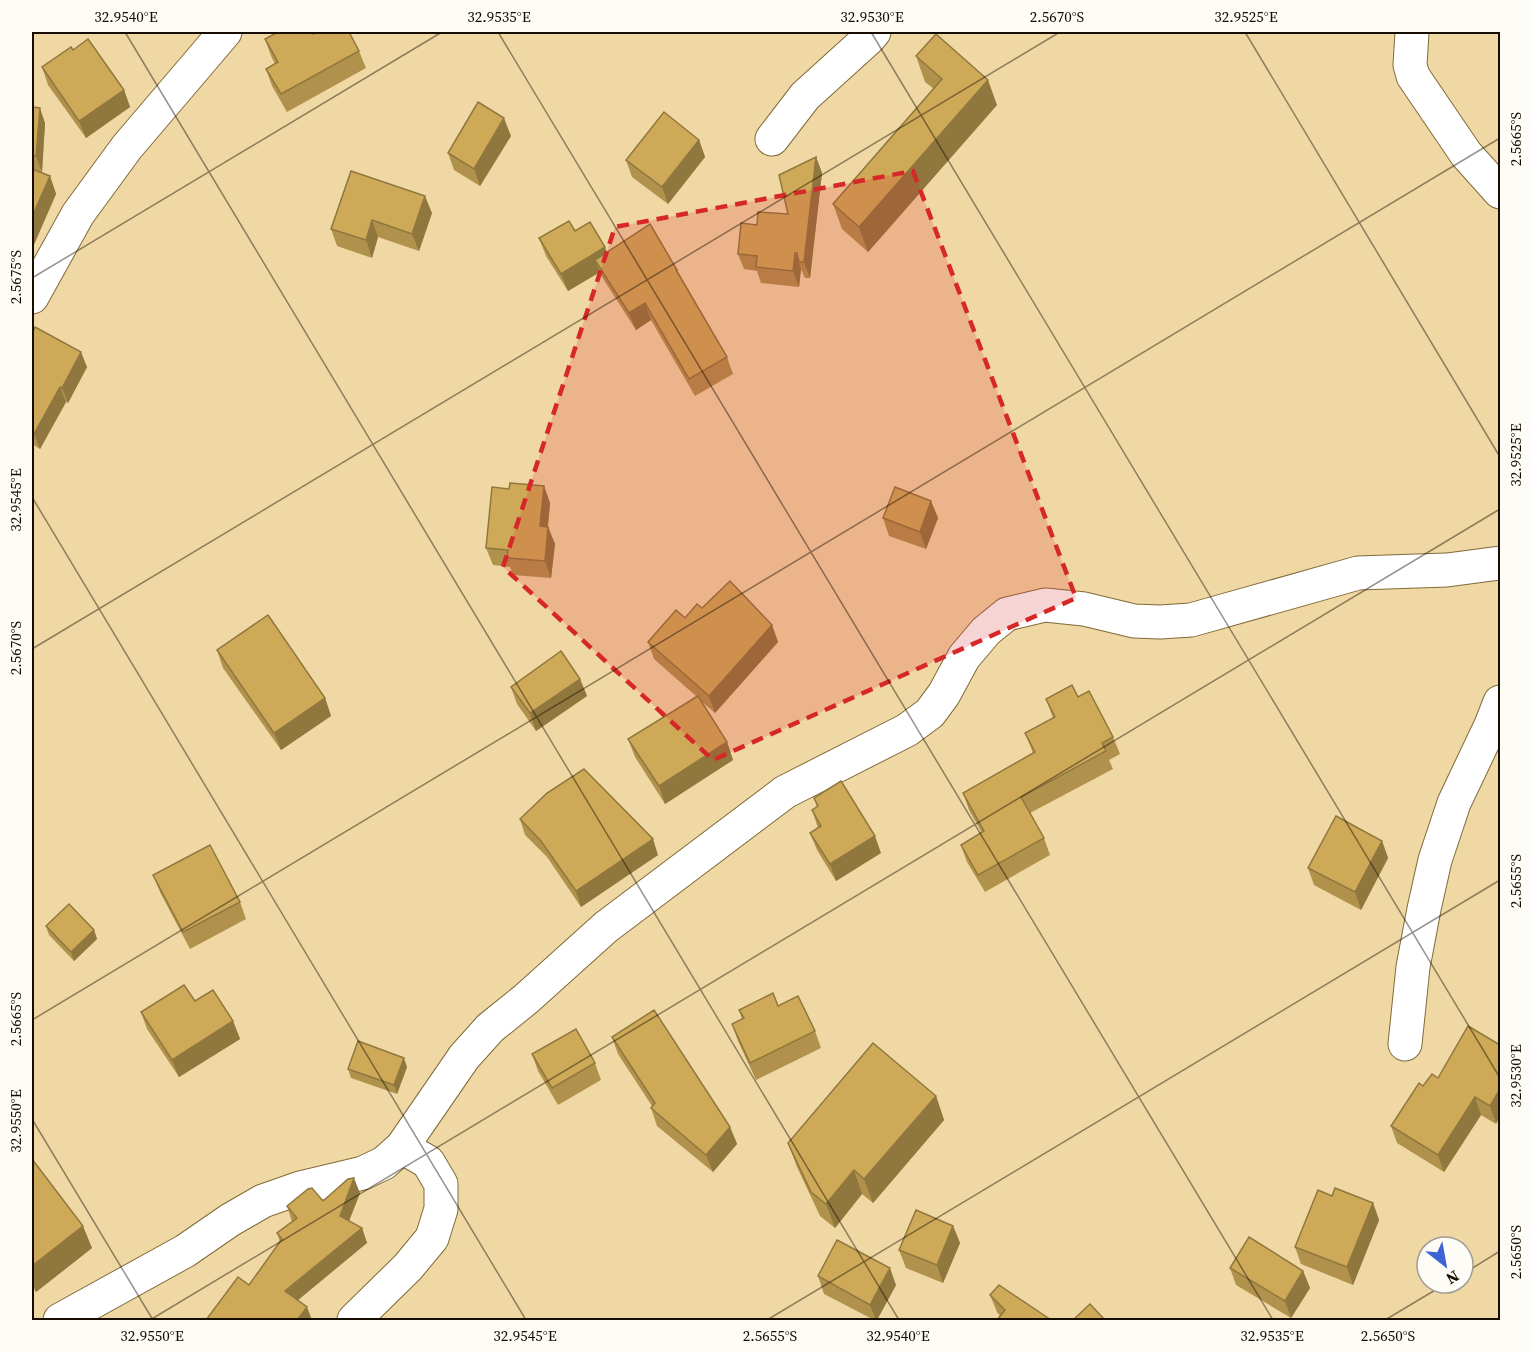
<svg xmlns="http://www.w3.org/2000/svg" width="1532" height="1352" viewBox="0 0 1532 1352" font-family="'Source Serif 4',serif">
<style>
.lines{fill:none;stroke-linecap:round;stroke-linejoin:round}
.street-casing{stroke:#806a38;stroke-width:35}
.street{stroke:#fff;stroke-width:33}
.wall{fill:#b1924c}
.shaded-wall{fill:#90773e}
.building{fill:#ceaa58;stroke:#90773e;stroke-width:1.5}
.marked{fill:#d62828;fill-opacity:0.2;stroke:#d62828;stroke-width:4.5;stroke-dasharray:12 8;stroke-linejoin:round}
.ticks{fill:none;stroke:#160d00;stroke-width:1.5;stroke-opacity:0.45}
.neatline{fill:none;stroke:#160d00;stroke-width:2}
.ticks-label{font-size:15px;text-anchor:middle;fill:#160d00}
</style>
<rect width="100%" height="100%" fill="#f0d8a4"/>
<g class="lines">
<g class="street-casing">
<g id="street">
<path d="M1412,32L1410,65L1413,76L1466,154L1500,192"/>
<path d="M772,139L805,96L869,38L874,32"/>
<path d="M32,297L78,214L127,147L225,32"/>
<path d="M1405,1044L1413,967L1424,909L1435,860L1454,803L1491,725L1500,702"/>
<path d="M60,1320L185,1251L230,1220L263,1201L300,1188L363,1173L384,1163L402,1147L464,1057L490,1028L526,999L606,927L785,792L907,730L930,713L944,694L964,657L986,631L1007,614L1045,605L1084,609L1134,621L1160,622L1191,620L1358,573L1447,570L1500,563"/>
<path d="M354,1320L408,1267L432,1238L441,1209V1184L428,1162L402,1147"/>
</g>
</g>
<use href="#street" class="street"/>
</g>
<g class="wall">
<path d="M313,34L359,51L366,68L287,112L272,86L266,69L275,64L271,56L265,39Z"/>
<path d="M73,50L124,90L130,107L86,138L48,85L42,67Z"/>
<path d="M916,56L997,105L868,252L842,229L833,204L934,89L925,82Z"/>
<path d="M32,107L45,123L42,172H39L50,176L56,194L32,249Z"/>
<path d="M511,136L480,186L454,170L448,153Z"/>
<path d="M699,140L705,157L668,204L632,177L626,160Z"/>
<path d="M816,157L822,173L810,278H805L801,269L799,287L761,283L757,271L744,269L738,254L757,225L788,214Z"/>
<path d="M351,171L432,213L419,251L378,237L372,258L337,246L331,229Z"/>
<path d="M575,231L607,252L677,270L680,275L727,357L733,374L695,396L651,320L636,330L602,277L600,272L568,291L546,256L539,238Z"/>
<path d="M32,334L87,367L68,403L66,402L40,449L32,444Z"/>
<path d="M544,486L550,503L548,527L555,544L551,578L513,575L510,567L493,565L486,548L509,489Z"/>
<path d="M931,501L938,518L926,549L889,536L883,518Z"/>
<path d="M702,608L772,625L778,642L715,713L700,700L727,742L733,760L665,804L635,757L628,739L696,696L654,659L648,642L685,618Z"/>
<path d="M217,650L325,698L331,716L281,750L223,668Z"/>
<path d="M580,679L587,696L536,731L517,704L511,687Z"/>
<path d="M1078,697L1113,737L1120,754L1109,760L1113,769L1030,813L1044,838L1050,855L985,892L967,862L961,845L982,833L969,810L963,793L1033,753L1025,733L1053,718L1046,699Z"/>
<path d="M814,798L881,853L836,881L817,850L810,833L818,828L812,810L817,807Z"/>
<path d="M520,819L658,855L581,907L547,857L525,835Z"/>
<path d="M1382,841L1388,858L1361,910L1314,885L1308,868Z"/>
<path d="M153,875L240,902L246,919L190,949L160,892Z"/>
<path d="M46,926L94,930L97,939L74,961L49,935Z"/>
<path d="M195,1001L233,1021L240,1039L179,1077L147,1029L141,1012Z"/>
<path d="M778,1006L815,1031L821,1048L756,1080L738,1041L732,1024L742,1019L739,1010Z"/>
<path d="M1468,1026L1496,1124L1481,1115L1444,1172L1397,1143L1391,1126L1423,1086L1438,1078Z"/>
<path d="M612,1037L730,1127L737,1144L713,1172L657,1126L651,1108L652,1106L618,1054Z"/>
<path d="M532,1054L595,1063L601,1080L558,1105L538,1071Z"/>
<path d="M407,1067L397,1094L351,1078L348,1069Z"/>
<path d="M936,1096L944,1120L873,1203L862,1194L835,1228L820,1216L797,1167L788,1143Z"/>
<path d="M32,1159L92,1248L36,1292L32,1286Z"/>
<path d="M360,1193L349,1221L362,1228L367,1243L249,1285L280,1242L277,1233L292,1222L287,1206L323,1201Z"/>
<path d="M1332,1196L1373,1203L1379,1220L1353,1285L1301,1264L1295,1247Z"/>
<path d="M953,1226L960,1243L943,1283L906,1268L899,1250Z"/>
<path d="M1230,1268L1303,1271L1310,1288L1291,1318L1236,1285Z"/>
<path d="M818,1276L896,1285L877,1320H874L824,1294Z"/>
<path d="M990,1295L1051,1320L1000,1316L997,1312Z"/>
</g>
<g class="shaded-wall">
<path d="M988,80L997,105L868,252L859,227Z"/>
<path d="M124,90L130,107L86,138L79,121Z"/>
<path d="M40,108L45,123L42,172L36,156Z"/>
<path d="M504,118L511,136L480,186L474,169Z"/>
<path d="M699,140L705,157L668,204L662,187Z"/>
<path d="M816,157L822,173L810,278L804,262Z"/>
<path d="M50,176L56,194L32,249V217Z"/>
<path d="M425,196L432,213L419,251L412,234Z"/>
<path d="M372,220L378,237L372,258L366,240Z"/>
<path d="M605,247L611,264L595,260L600,272L568,291L561,274Z"/>
<path d="M795,253L801,269L799,287L793,271Z"/>
<path d="M645,303L651,320L636,330L629,313Z"/>
<path d="M81,352L87,367L68,403L62,388Z"/>
<path d="M60,387L66,402L40,449L34,434Z"/>
<path d="M544,486L550,503L546,543L540,526Z"/>
<path d="M931,501L938,518L926,549L920,532Z"/>
<path d="M548,527L555,544L551,578L545,561Z"/>
<path d="M772,625L778,642L715,713L709,696Z"/>
<path d="M580,679L587,696L536,731L530,713Z"/>
<path d="M325,698L331,716L281,750L274,733Z"/>
<path d="M727,742L733,760L665,804L659,786Z"/>
<path d="M875,836L881,853L836,881L830,864Z"/>
<path d="M653,839L658,855L581,907L576,891Z"/>
<path d="M1382,841L1388,858L1361,910L1355,892Z"/>
<path d="M94,930L97,939L74,961L71,952Z"/>
<path d="M233,1021L240,1039L179,1077L172,1060Z"/>
<path d="M404,1058L407,1067L397,1094L394,1085Z"/>
<path d="M1500,1089V1117L1496,1124L1490,1106Z"/>
<path d="M936,1096L944,1120L873,1203L864,1179Z"/>
<path d="M1475,1097L1481,1115L1444,1172L1438,1155Z"/>
<path d="M730,1127L737,1144L713,1172L706,1155Z"/>
<path d="M854,1170L862,1194L835,1228L826,1204Z"/>
<path d="M354,1178L360,1193L345,1231L340,1216Z"/>
<path d="M1373,1203L1379,1220L1353,1285L1347,1267Z"/>
<path d="M83,1226L92,1248L36,1292L32,1278V1266Z"/>
<path d="M953,1226L960,1243L943,1283L937,1265Z"/>
<path d="M362,1228L367,1243L291,1306L285,1291Z"/>
<path d="M890,1268L896,1285L877,1320H876L870,1305Z"/>
<path d="M1303,1271L1310,1288L1291,1318L1285,1301Z"/>
<path d="M307,1307L312,1320H297Z"/>
</g>
<g class="building">
<path d="M278,32H312L313,34L318,32H349L359,51L281,94L266,69L278,62L265,39Z"/>
<path d="M936,34L988,80L859,227L833,204L942,79L916,56Z"/>
<path d="M88,39L124,90L79,121L42,67L71,47L73,50Z"/>
<path d="M478,102L504,118L474,169L448,153Z"/>
<path d="M32,107L40,108L36,156H32Z"/>
<path d="M664,112L699,140L662,187L626,160Z"/>
<path d="M816,157L804,262H799L797,253H795L793,271L756,267L757,256L738,254L741,223L757,225L758,212L788,214L779,175Z"/>
<path d="M32,169L50,176L32,217Z"/>
<path d="M351,171L425,196L412,234L372,220L366,240L331,229Z"/>
<path d="M569,221L575,231L590,222L605,247L561,274L539,238Z"/>
<path d="M650,224L677,270H676L727,357L689,379L645,303L629,313L595,260Z"/>
<path d="M35,327L81,352L62,388L60,387L34,434L32,432V334Z"/>
<path d="M510,483L544,486L540,526L548,527L545,561L507,558L508,550L486,548L492,487L509,489Z"/>
<path d="M895,487L931,501L920,532L883,518Z"/>
<path d="M730,581L772,625L709,696L648,642L676,610L685,618L697,604L702,608Z"/>
<path d="M268,615L325,698L274,733L217,650Z"/>
<path d="M561,651L580,679L530,713L511,687Z"/>
<path d="M1072,685L1078,697L1089,691L1113,737L1102,743L1106,751L1021,797L1044,838L978,875L961,845L984,831L963,793L1035,752L1025,733L1055,717L1046,699Z"/>
<path d="M698,696L727,742L659,786L628,739Z"/>
<path d="M584,769L653,839L576,891L541,841L520,819L547,793Z"/>
<path d="M841,781L875,836L830,864L810,833L821,826L812,810L818,806L814,798Z"/>
<path d="M1336,816L1382,841L1355,892L1308,868Z"/>
<path d="M210,845L240,902L183,932L153,875Z"/>
<path d="M69,904L94,930L71,952L46,926Z"/>
<path d="M184,985L195,1001L213,990L233,1021L172,1060L141,1012Z"/>
<path d="M773,993L778,1006L798,996L815,1031L750,1063L732,1024L744,1018L739,1010Z"/>
<path d="M654,1010L730,1127L706,1155L651,1108L655,1103L612,1037Z"/>
<path d="M1468,1026L1500,1045V1089L1490,1106L1475,1097L1438,1155L1391,1126L1419,1083L1423,1086L1432,1074L1438,1078Z"/>
<path d="M576,1029L595,1063L552,1088L532,1054Z"/>
<path d="M358,1041L404,1058L394,1085L348,1069Z"/>
<path d="M873,1043L936,1096L864,1179L854,1170L826,1204L811,1192L788,1143Z"/>
<path d="M32,1159L83,1226L32,1266Z"/>
<path d="M354,1178L340,1216L362,1228L285,1291L307,1307L297,1320H206L238,1277L249,1285L282,1239L277,1233L297,1218L287,1206L308,1189L312,1188L323,1201L348,1179Z"/>
<path d="M1335,1188L1373,1203L1347,1267L1295,1247L1318,1190L1332,1196Z"/>
<path d="M916,1210L953,1226L937,1265L899,1250Z"/>
<path d="M1249,1237L1303,1271L1285,1301L1230,1268Z"/>
<path d="M837,1240L890,1268L870,1305L818,1276Z"/>
<path d="M999,1285L1051,1320H997L1005,1310L990,1295Z"/>
<path d="M1090,1304L1105,1320H1073Z"/>
</g>
<path class="marked" d="M913,171L1076,598L713,760L503,567L615,227Z"/>
<path class="ticks" d="M125,32L899,1320M498,32L1273,1320M871,32L1500,1078M1245,32L1500,457M32,278L442,32M32,497L526,1320M32,649L1060,32M32,1020L1500,138M32,1119L153,1320M1463,1274L1500,1251M150,1320L1500,509M767,1320L1500,880M1385,1320L1447,1283"/>
<rect width="1532" height="1352" fill="none" stroke="#fefcf6" stroke-width="66"/>
<g transform="translate(1445 1265) rotate(149)"><circle r="28" fill="#fefcf6" stroke="#a19c94" stroke-width="1.5"/>
<path d="M0-4.5L10 22L0 15L-10 22Z" fill="#3c63d4"/>
<text y="-9" font-size="16" font-weight="bold" text-anchor="middle" fill="#160d00">N</text>
</g>
<rect x="33" y="33" width="1466" height="1286" class="neatline"/>
<g class="ticks-label">
<text x="126" y="22">32.9540°E</text>
<text x="499" y="22">32.9535°E</text>
<text x="872" y="22">32.9530°E</text>
<text x="1057" y="22">2.5670°S</text>
<text x="1246" y="22">32.9525°E</text>
<text transform="translate(1516 139) rotate(-90)" y="5">2.5665°S</text>
<text transform="translate(16 277) rotate(-90)" y="5">2.5675°S</text>
<text transform="translate(1516 455) rotate(-90)" y="5">32.9525°E</text>
<text transform="translate(16 500) rotate(-90)" y="5">32.9545°E</text>
<text transform="translate(16 648) rotate(-90)" y="5">2.5670°S</text>
<text transform="translate(1516 881) rotate(-90)" y="5">2.5655°S</text>
<text transform="translate(16 1019) rotate(-90)" y="5">2.5665°S</text>
<text transform="translate(1516 1076) rotate(-90)" y="5">32.9530°E</text>
<text transform="translate(16 1121) rotate(-90)" y="5">32.9550°E</text>
<text transform="translate(1516 1252) rotate(-90)" y="5">2.5650°S</text>
<text x="152" y="1341">32.9550°E</text>
<text x="525" y="1341">32.9545°E</text>
<text x="770" y="1341">2.5655°S</text>
<text x="898" y="1341">32.9540°E</text>
<text x="1272" y="1341">32.9535°E</text>
<text x="1388" y="1341">2.5650°S</text>
</g>
</svg>
